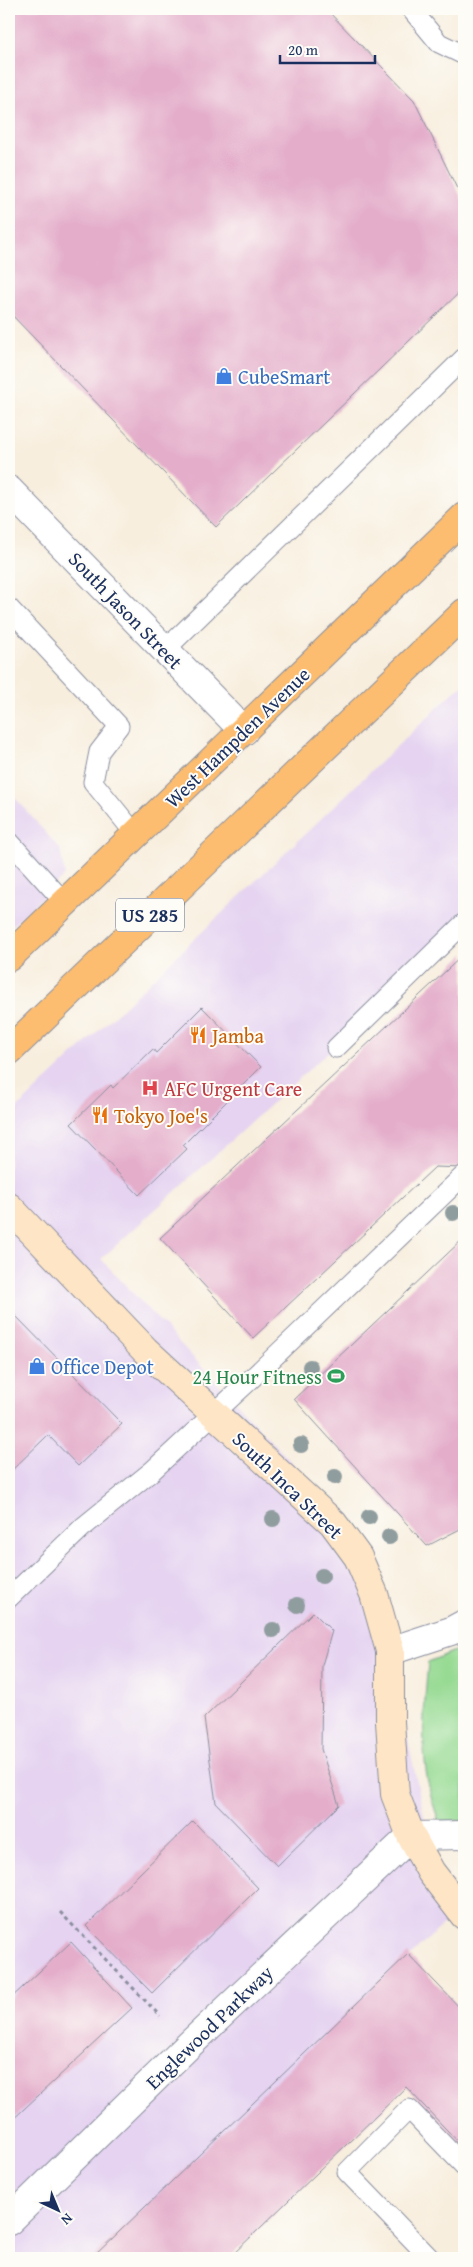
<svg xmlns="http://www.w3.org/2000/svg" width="473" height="2267" viewBox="0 0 473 2267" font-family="'Gentium Book Plus',serif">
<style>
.built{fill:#e5d3f1}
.green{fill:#96da93;stroke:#588478}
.building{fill:#e4aecb}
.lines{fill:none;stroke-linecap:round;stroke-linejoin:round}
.lane-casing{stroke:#8a8e9e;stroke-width:21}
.street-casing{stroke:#8a8e9e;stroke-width:30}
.secondary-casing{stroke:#8a8e9e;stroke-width:30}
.highway-casing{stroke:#8a8e9e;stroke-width:30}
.path{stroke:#8a8e9e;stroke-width:3;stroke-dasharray:4 4;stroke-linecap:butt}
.lane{stroke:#fff;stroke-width:19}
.street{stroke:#fff;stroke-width:28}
.secondary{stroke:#fee5c5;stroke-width:28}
.highway{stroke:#fcbd6f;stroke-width:28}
.tree{fill:#909d9f}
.labels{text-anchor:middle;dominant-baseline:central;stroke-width:4;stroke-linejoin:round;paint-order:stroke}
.shield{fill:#fdfcf7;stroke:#5f6c8c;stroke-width:1}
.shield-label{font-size:19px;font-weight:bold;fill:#1b2f5e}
.shop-label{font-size:20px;fill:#366cbe;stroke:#fdfcf7;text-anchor:start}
.street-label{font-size:20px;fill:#1b2f5e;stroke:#fdfcf7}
.food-label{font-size:20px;fill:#c56008;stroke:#fdfcf7;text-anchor:start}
.health-label{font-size:20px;fill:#be3a42;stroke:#fdfcf7;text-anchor:start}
.leisure-label{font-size:20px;fill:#27864d;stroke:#fdfcf7;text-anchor:end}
</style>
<rect width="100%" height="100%" fill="#fdfcf7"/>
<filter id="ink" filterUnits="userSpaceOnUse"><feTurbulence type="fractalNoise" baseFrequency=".02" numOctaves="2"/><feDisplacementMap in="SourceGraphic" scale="10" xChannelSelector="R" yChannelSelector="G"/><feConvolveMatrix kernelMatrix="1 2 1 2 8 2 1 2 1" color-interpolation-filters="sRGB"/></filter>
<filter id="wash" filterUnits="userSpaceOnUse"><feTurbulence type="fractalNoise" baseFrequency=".0096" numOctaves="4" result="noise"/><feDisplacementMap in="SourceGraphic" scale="20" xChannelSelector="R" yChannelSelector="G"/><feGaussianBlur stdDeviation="1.12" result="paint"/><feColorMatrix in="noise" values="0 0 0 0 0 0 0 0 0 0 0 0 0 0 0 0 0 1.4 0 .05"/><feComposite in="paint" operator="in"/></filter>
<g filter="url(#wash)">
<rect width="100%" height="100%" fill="#f8eede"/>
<g class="built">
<path d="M464,685V928L101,1259L367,1543L446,1922L93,2258H9V1116L454,692Z"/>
<path d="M9,791L60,849L65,875L9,929Z"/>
</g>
<path class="green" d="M464,1647V1821H439C418,1766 423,1720 428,1662Z"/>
<g id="blocks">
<g class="building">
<path d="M9,9H326L414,100L464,203V288L216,527L9,312Z"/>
<path d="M464,954V1168L435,1167L253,1338L160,1238Z"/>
<path d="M202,1007L261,1067L183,1145L187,1149L139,1195L71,1124L111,1085L113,1088L153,1049L156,1053Z"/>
<path d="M464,1238V1527L427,1546L294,1399Z"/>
<path d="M9,1309L122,1424L78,1466L48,1435L9,1473Z"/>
<path d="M313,1612L332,1631L322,1665L321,1749L339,1805L277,1866L216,1803L204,1718Z"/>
<path d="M193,1821L258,1888L152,1993L86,1926Z"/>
<path d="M71,1942L132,2008L9,2123V2000Z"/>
<path d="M408,1954L464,2012V2148L406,2087L229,2258H92Z"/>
</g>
</g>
</g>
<g filter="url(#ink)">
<use href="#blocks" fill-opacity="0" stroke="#8a8e9e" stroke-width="1"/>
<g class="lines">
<g class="lane-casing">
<g id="lane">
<path d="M411,9L439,43L464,55"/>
<path d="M9,608L119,726L99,752L93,782L136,835"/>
<path d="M165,650L464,358"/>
<path d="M9,841L65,903"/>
<path d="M336,1048L464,923"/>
<path d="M9,1598L83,1527L152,1471L248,1382L464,1175"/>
<path d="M430,2258L347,2172L409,2109L464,2166"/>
</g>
</g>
<g class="street-casing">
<g id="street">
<path d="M9,490L244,731"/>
<path d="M390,1651L451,1631L464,1624"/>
<path d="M9,2221L189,2045L411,1836L464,1835"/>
</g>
</g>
<g class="secondary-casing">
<path id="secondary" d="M9,1207L145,1350L333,1523L358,1557L374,1594L390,1651V1722L395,1794L411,1836L431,1872L464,1915"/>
</g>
<g class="highway-casing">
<g id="highway">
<path d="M9,957L464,517"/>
<path d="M9,1051L464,613"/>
</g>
</g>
<path class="path" d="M60,1912L160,2016"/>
<use href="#lane" class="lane"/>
<use href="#street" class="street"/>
<use href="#secondary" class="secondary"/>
<use href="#highway" class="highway"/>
</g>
<g class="tree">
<circle cx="453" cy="1213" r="8"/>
<circle cx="310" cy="1367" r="8"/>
<circle cx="301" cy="1445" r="8"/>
<circle cx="335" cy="1477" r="8"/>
<circle cx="369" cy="1517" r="8"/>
<circle cx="273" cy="1519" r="8"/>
<circle cx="389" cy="1537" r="8"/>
<circle cx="322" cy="1576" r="8"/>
<circle cx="297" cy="1605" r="8"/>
<circle cx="273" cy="1630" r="8"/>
</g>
</g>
<defs>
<g id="shop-bare" transform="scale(1.35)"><path d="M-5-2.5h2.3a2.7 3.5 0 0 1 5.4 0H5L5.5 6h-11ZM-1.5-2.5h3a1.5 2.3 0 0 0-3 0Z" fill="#3f7fe0" stroke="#fdfcf7" stroke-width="2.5" paint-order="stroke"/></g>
<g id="restaurant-bare" transform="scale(1.35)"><path d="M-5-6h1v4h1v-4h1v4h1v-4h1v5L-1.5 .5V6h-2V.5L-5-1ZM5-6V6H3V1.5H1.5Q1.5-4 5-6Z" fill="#e8710a" stroke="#fdfcf7" stroke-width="2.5" paint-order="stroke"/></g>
<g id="hospital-bare" transform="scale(1.35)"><path d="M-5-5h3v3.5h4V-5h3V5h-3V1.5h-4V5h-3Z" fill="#e0444e" stroke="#fdfcf7" stroke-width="2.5" paint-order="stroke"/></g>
<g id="stadium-bare" transform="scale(1.35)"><path d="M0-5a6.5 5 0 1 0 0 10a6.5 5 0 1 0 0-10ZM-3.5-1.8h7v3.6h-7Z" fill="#2e9e5b" stroke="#fdfcf7" stroke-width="2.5" paint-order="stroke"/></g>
</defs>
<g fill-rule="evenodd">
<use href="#shop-bare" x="224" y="376"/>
<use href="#restaurant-bare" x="198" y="1035"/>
<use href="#hospital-bare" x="150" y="1088"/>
<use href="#restaurant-bare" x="100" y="1115"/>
<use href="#shop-bare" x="37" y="1366"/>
<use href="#stadium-bare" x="336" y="1376"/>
</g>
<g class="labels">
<rect class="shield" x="116" y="898.5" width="68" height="33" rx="4"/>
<g class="shield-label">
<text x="150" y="915">US 285</text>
</g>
<g class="shop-label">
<text x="238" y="376">CubeSmart</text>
<text x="51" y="1366">Office Depot</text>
</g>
<g class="street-label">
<text transform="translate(126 610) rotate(46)">South Jason Street</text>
<text transform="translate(237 737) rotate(-44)">West Hampden Avenue</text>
<text transform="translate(288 1485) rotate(44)">South Inca Street</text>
<text transform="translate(209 2027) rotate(-44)">Englewood Parkway</text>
</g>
<g class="food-label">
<text x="212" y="1035">Jamba</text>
<text x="114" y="1115">Tokyo Joe's</text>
</g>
<g class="health-label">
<text x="164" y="1088">AFC Urgent Care</text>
</g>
<g class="leisure-label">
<text x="322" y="1376">24 Hour Fitness</text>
</g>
</g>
<rect width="473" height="2267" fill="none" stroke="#fdfcf7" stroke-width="30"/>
<g transform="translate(58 2210) rotate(136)" stroke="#fdfcf7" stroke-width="4" paint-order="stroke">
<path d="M0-4L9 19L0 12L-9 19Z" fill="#1b2f5e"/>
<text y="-8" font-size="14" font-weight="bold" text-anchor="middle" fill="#1b2f5e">N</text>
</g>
<path d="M280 55v8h95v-8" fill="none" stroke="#1b2f5e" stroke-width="2.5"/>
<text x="288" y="55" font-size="15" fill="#1b2f5e" stroke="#fdfcf7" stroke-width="4" paint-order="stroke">20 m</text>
</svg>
